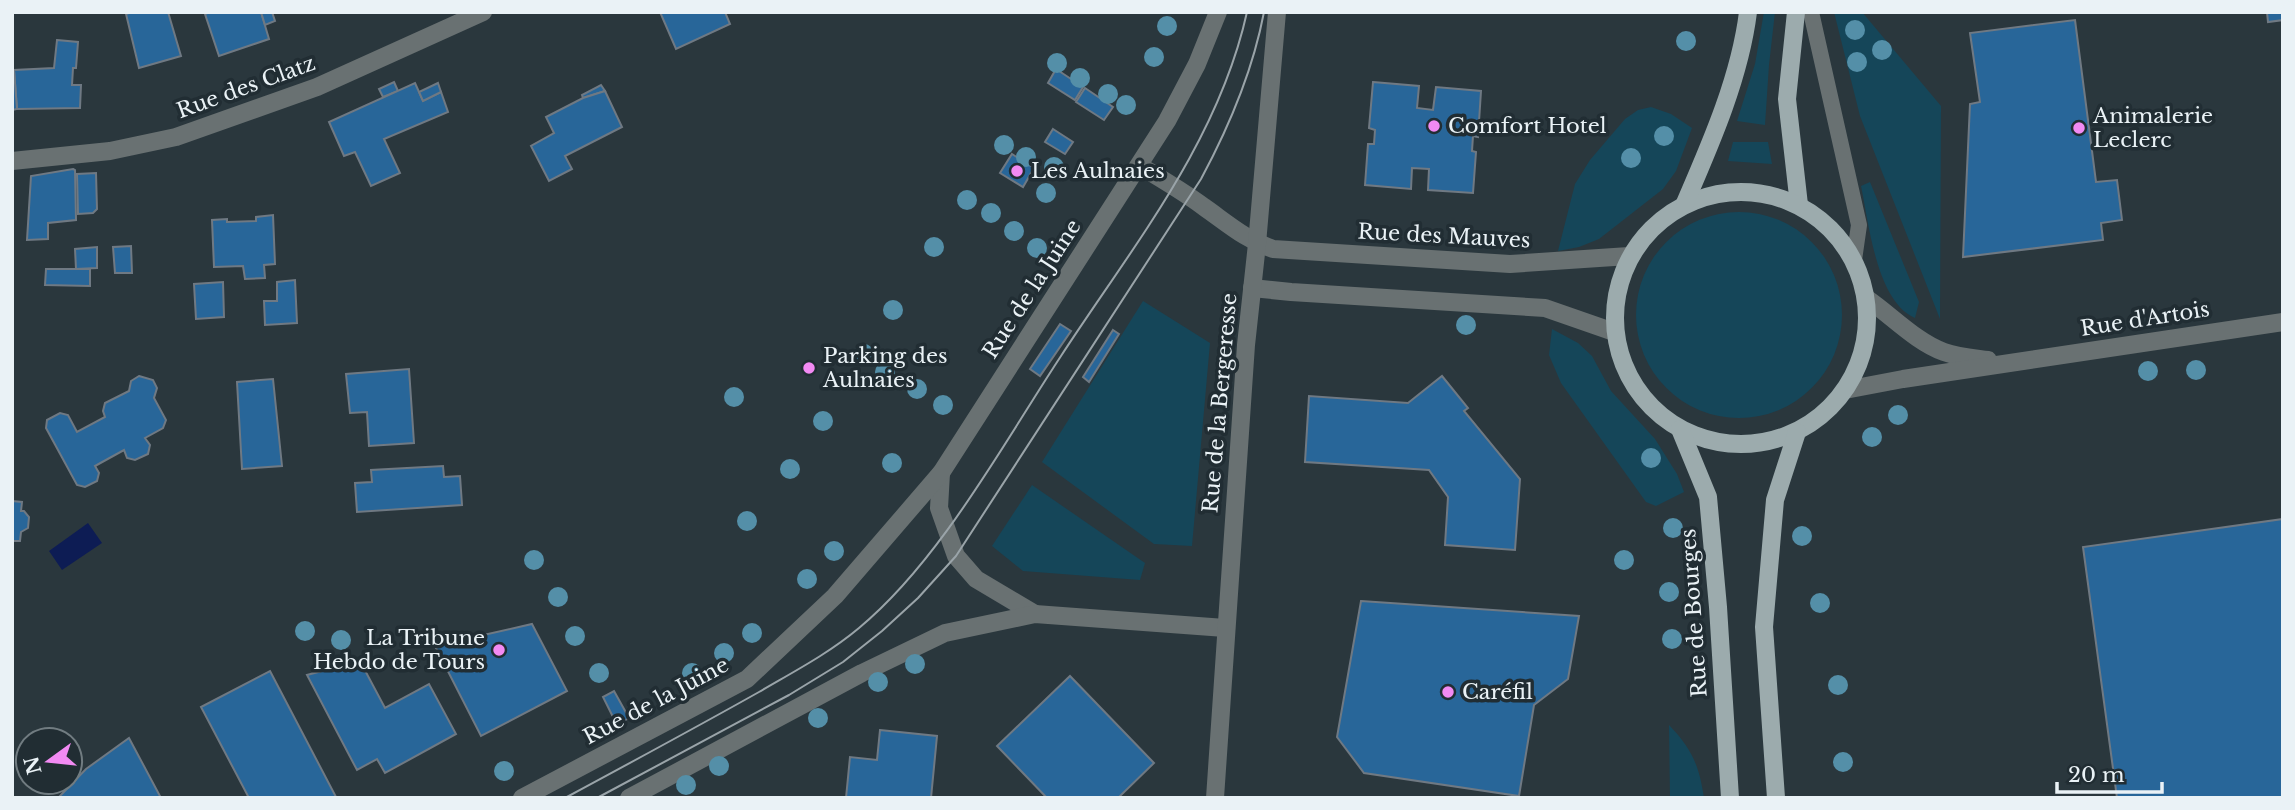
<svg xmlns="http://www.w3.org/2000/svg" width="2295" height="810" viewBox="0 0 2295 810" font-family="'Libre Baskerville',serif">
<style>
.green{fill:#154659}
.water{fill:#0d1c54}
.building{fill:#286699;stroke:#6f7983;stroke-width:2}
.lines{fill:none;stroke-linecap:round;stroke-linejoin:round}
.lane{stroke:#697172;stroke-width:16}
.street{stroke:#697172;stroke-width:18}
.primary{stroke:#9cabad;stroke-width:18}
.tram{stroke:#9aa4a9;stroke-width:2}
.tree{fill:#548fa8}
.poi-dot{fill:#f28af3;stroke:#212d33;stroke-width:2.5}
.labels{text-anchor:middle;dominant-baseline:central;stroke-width:7;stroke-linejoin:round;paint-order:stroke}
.street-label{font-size:21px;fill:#eaf2f6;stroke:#212d33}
.poi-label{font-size:21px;fill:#eaf2f6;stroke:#212d33;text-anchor:start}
</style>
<rect width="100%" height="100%" fill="#2a373d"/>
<g class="green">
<path d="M1764,12H1775L1769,65L1765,125L1737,121L1755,64Z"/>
<path d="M1834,12H1862L1941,106L1940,319L1860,116Z"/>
<path d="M1651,107L1671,114L1692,128L1676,171L1663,189L1599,239L1579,247L1558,251L1575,184L1590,160L1625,119L1638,110Z"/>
<path d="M1733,142H1768L1772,164L1728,161Z"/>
<path d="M1870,182L1919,302L1915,318C1876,301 1869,223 1861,186Z"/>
<circle cx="1739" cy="315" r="103"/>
<path d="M1143,301L1210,343L1192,546L1154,544L1042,462Z"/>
<path d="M1552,329L1578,343L1592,356L1611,391L1655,439L1677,474L1684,492L1656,506L1646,502L1561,383L1549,355Z"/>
<path d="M1032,485L1145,563L1140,580L1023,571L992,546Z"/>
<path d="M1669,725C1692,749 1699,765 1704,798H1670Z"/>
</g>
<path class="water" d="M88,523L102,543L62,570L49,551Z"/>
<g class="building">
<path d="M132,12H168L181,56L139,68L126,14Z"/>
<path d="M210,12H261L269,39L219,56L205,14Z"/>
<path d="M261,12H272L275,21L265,25Z"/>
<path d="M660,12H725L730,24L676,49Z"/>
<path d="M2267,12H2283V20L2268,22Z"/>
<path d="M2075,20L2096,182L2117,180L2122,220L2101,223L2103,240L1963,257L1970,104L1980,102L1970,33Z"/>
<path d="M57,40L78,42L76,68H73L72,85H81L80,108L17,109L14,70L54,68Z"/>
<path d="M1056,69L1083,87L1075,100L1048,83Z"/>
<path d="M12,70H14L17,109L12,110Z"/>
<path d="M394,82L398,91L383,97L379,89Z"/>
<path d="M1373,82L1419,86L1417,108L1433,110L1436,87L1481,91L1478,137L1473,136L1472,151L1476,152L1473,193L1428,190L1429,169L1412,168L1411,189L1365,185L1368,144H1374L1375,130L1369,128Z"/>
<path d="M415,83L423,101L441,92L448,112L384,139L400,173L371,186L355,152L344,156L329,122Z"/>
<path d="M438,83L441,92L423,101L419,92Z"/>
<path d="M601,85L605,91L583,98L582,95Z"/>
<path d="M1085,88L1113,107L1104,120L1076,102Z"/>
<path d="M605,91L622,127L565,156L572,169L549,181L531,146L554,133L546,117L583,98Z"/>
<path d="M1053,129L1073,142L1065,154L1045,142Z"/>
<path d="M1012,154L1034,168L1023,187L1000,173Z"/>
<path d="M73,169L75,170L76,220L48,223V239L27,240L31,176Z"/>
<path d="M96,173L97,209L93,213L78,214L77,174Z"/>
<path d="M273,215L275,264L264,265L265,278L245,279L243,266L214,267L212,220L227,219V222L256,221V217Z"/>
<path d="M131,246L132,273H115L113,247Z"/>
<path d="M97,247V268L76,269L75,249Z"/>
<path d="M46,269H90V286L45,285Z"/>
<path d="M295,280L297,323L265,325L264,301H277V282Z"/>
<path d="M223,282L224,317L196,319L194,284Z"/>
<path d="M1060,324L1071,331L1040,376L1030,369Z"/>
<path d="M1113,330L1119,334L1089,382L1083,377Z"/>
<path d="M409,369L414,443L369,446L367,412L350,413L346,374Z"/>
<path d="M139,376L153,380L157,388L154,398L166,420L163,428L145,438L150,445L148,454L135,460L127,458L124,450L95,466L99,473L97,481L85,487L77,485L46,428L47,420L60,413L68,415L77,432L105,417L103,411L105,403L129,391L131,381Z"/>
<path d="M1442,376L1468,408L1464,411L1520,479L1515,550L1445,545L1448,497L1429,470L1305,462L1309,396L1408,403Z"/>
<path d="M273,379L282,466L242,469L237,382Z"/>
<path d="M443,466L444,477L460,476L462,505L357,512L355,483L372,482L371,470Z"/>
<path d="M12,501L22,502L21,511H24L29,517L28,528L21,532L20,541H12Z"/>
<path d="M2283,519V798H2117L2083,547Z"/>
<path d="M1361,601L1579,616L1568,679L1534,705L1519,796L1364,773L1337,737Z"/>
<path d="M532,624L567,691L481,736L435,646Z"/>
<path d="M360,661L385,708L429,684L456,734L385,773L377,759L357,770L307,675Z"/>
<path d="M270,671L336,797L249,798L201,707Z"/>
<path d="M1070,676L1154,763L1118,798H1047L997,746Z"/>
<path d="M614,691L629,718L617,725L603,697Z"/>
<path d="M880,730L937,736L931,798H846L850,757L877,760Z"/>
<path d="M129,738L161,798H58L86,769Z"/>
</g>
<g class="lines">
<path class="lane" d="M1811,12L1859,225L1854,260"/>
<g class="street">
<path d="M12,161L110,151L176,137L317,87L483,12"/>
<path d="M1140,166C1162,179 1184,192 1204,207C1227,223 1246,240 1273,249L1510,264L1629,256"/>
<path d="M1252,288L1291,292L1545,308L1614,332"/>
<path d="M1866,298C1891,315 1916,342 1944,352C1958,357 1973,358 1988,360"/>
<path d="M1845,390L1903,379L2283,322"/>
<path d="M941,473L939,508L956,556L976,579L1035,614"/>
<path d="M522,798L747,679L835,596L941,473L1167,121L1197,64L1218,12"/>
<path d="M629,798L862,673L945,633L1035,614L1225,628"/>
<path d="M1215,798L1246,345L1257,244L1277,12"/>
</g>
<g class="primary">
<path d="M1796,12L1787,99L1799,205"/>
<circle cx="1741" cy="318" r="126"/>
<path d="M1685,203C1711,143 1740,77 1748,12"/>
<path d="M1680,429L1708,497L1718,607L1730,798"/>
<path d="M1776,798L1764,627L1775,500L1797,432"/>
</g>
<g class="tram">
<path d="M565,798C630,763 695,728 759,692C793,672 828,654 859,628C940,561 1003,444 1061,356C1132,247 1218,143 1247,12"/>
<path d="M597,798L789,695L843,662L882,631L918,598L956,556L1201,179C1229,127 1253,70 1264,12"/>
</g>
</g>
<g class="tree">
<circle cx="1167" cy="26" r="10"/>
<circle cx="1855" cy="30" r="10"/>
<circle cx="1686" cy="41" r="10"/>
<circle cx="1882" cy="50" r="10"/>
<circle cx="1154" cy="57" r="10"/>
<circle cx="1857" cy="62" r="10"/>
<circle cx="1057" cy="63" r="10"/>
<circle cx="1080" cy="78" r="10"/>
<circle cx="1108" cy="94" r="10"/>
<circle cx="1126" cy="105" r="10"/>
<circle cx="1664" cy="136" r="10"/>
<circle cx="1004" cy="145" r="10"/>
<circle cx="1026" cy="157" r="10"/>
<circle cx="1631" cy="158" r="10"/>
<circle cx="1054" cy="167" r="10"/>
<circle cx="1046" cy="193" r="10"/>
<circle cx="967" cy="200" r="10"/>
<circle cx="991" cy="213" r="10"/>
<circle cx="1014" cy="231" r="10"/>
<circle cx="934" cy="247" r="10"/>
<circle cx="1037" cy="248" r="10"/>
<circle cx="893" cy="310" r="10"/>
<circle cx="1466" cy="325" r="10"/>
<circle cx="864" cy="354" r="10"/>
<circle cx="2196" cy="370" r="10"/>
<circle cx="2148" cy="371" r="10"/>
<circle cx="885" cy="372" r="10"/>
<circle cx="917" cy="389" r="10"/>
<circle cx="734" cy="397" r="10"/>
<circle cx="943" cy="405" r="10"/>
<circle cx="1898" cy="415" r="10"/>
<circle cx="823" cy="421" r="10"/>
<circle cx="1872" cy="437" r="10"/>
<circle cx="1651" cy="458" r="10"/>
<circle cx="892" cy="463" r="10"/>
<circle cx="790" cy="469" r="10"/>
<circle cx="747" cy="521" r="10"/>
<circle cx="1673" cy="528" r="10"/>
<circle cx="1802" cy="536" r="10"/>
<circle cx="834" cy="551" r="10"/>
<circle cx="534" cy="560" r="10"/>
<circle cx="1624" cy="560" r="10"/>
<circle cx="807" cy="579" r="10"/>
<circle cx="1669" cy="592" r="10"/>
<circle cx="558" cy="597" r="10"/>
<circle cx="1820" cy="603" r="10"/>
<circle cx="305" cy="631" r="10"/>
<circle cx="752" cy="633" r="10"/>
<circle cx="575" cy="636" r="10"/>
<circle cx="1672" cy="639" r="10"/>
<circle cx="341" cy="640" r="10"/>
<circle cx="724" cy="653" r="10"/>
<circle cx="915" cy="664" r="10"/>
<circle cx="599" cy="673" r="10"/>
<circle cx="692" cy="673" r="10"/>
<circle cx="878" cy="682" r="10"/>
<circle cx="1838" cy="685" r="10"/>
<circle cx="818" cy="718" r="10"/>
<circle cx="1843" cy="762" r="10"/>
<circle cx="719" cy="766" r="10"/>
<circle cx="504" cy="771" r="10"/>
<circle cx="686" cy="785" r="10"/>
</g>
<g class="poi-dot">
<circle cx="1434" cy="126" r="7"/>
<circle cx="2079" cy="128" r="7"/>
<circle cx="1017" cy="171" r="7"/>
<circle cx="809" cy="368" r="7"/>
<circle cx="499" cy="650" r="7"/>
<circle cx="1448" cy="692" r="7"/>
</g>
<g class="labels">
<g class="street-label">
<text transform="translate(246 87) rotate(-20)">Rue des Clatz</text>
<text transform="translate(1444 236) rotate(3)">Rue des Mauves</text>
<text transform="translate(1032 289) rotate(-57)">Rue de la Juine</text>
<text transform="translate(2145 319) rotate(-9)">Rue d'Artois</text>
<text transform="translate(1220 403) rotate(-85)">Rue de la Bergeresse</text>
<text transform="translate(1694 613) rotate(-94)">Rue de Bourges</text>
<text transform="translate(656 701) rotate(-28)">Rue de la Juine</text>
</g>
<g class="poi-label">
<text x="2093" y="116">Animalerie<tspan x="2093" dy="24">Leclerc</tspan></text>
<text x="1448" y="126">Comfort Hotel</text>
<text x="1031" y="171">Les Aulnaies</text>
<text x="823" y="356">Parking des<tspan x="823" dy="24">Aulnaies</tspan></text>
<text x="485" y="638" text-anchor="end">La Tribune<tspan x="485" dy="24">Hebdo de Tours</tspan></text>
<text x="1462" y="692">Caréfil</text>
</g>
</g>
<rect width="2295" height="810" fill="none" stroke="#eaf2f6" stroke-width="28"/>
<g transform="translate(49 761) rotate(255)"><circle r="33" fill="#212d33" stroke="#717c81" stroke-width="2"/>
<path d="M0-5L12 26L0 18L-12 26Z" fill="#f28af3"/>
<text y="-10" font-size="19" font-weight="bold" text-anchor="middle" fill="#eaf2f6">N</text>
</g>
<path d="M2057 782v10h105v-10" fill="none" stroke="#eaf2f6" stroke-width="3.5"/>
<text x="2068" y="782" font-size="21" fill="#eaf2f6" stroke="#212d33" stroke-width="5" paint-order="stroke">20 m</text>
</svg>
